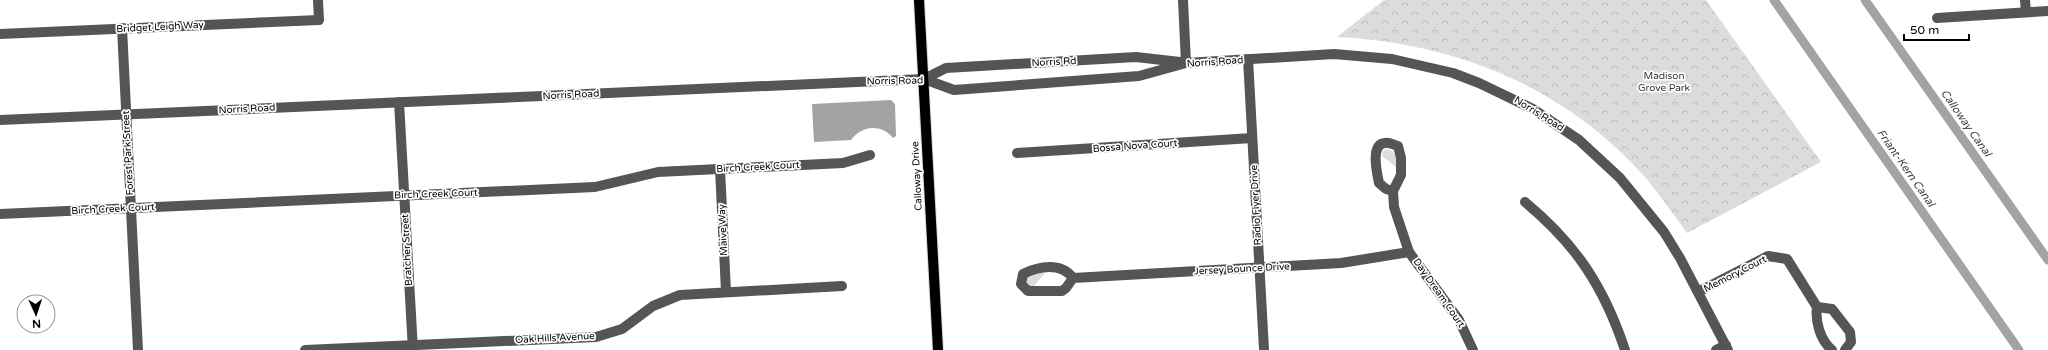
<svg xmlns="http://www.w3.org/2000/svg" width="2048" height="350" viewBox="0 0 2048 350" font-family="'Varela Round',sans-serif">
<style>
.grass{fill:#dcdcdc}
.park{fill:url(#park-crowns)}
.water{fill:#a3a3a3}
.lines{fill:none;stroke-linecap:round;stroke-linejoin:round}
.canal{stroke:#a3a3a3;stroke-width:9}
.major-casing{stroke:#dbdbdb;stroke-width:12}
.minor{stroke:#555;stroke-width:10}
.major{stroke:#000;stroke-width:10}
.labels{text-anchor:middle;dominant-baseline:central;stroke-width:3.5;stroke-linejoin:round;paint-order:stroke}
.street-label{font-size:10px;fill:#000;stroke:#fff}
.park-label{font-size:10px;fill:#333;stroke:#fff}
.water-label{font-size:11px;font-style:italic;fill:#444;stroke:#fff}
</style>
<defs>
<pattern id="park-crowns" width="20" height="18" patternUnits="userSpaceOnUse"><rect width="20" height="18" fill="#dcdcdc"/><path d="M2 6a3 3 0 1 1 6 0M12 15a3 3 0 1 1 6 0" fill="none" stroke="#bbb"/></pattern>
</defs>
<rect width="100%" height="100%" fill="#fff"/>
<g class="grass">
<path d="M1387,149C1396,151 1396,159 1396,167L1382,156L1383,151Z"/>
<path d="M1031,273H1045L1033,287H1030L1027,283V278Z"/>
</g>
<path class="park" d="M1384,0H1706L1821,162L1687,233C1673,214 1660,195 1645,177C1565,87 1456,43 1337,37Z"/>
<path class="water" d="M891,100L895,104L896,136L893,138C881,123 861,126 851,140L814,142L812,104Z"/>
<g class="lines">
<g class="canal">
<path d="M1774,0L2019,350"/>
<path d="M1865,0L2048,260"/>
</g>
<g class="major-casing">
<path id="major" d="M919,0L938,350"/>
</g>
<g class="minor">
<path d="M1183,0L1186,63"/>
<path d="M2025,0L2026,12"/>
<path d="M1937,18L2048,11"/>
<path d="M122,28L138,350"/>
<path d="M0,34L319,20L318,0"/>
<path d="M1248,59L1264,350"/>
<path d="M924,79L946,68L1136,57L1180,62"/>
<path d="M399,102L413,350"/>
<path d="M0,120L924,79L954,90L1139,76L1186,63L1334,54L1392,59L1453,73L1479,83L1533,109L1579,140L1620,178L1664,232L1680,258L1728,350"/>
<path d="M1017,153L1252,138"/>
<path d="M720,169L726,291"/>
<path d="M1393,191L1386,189L1379,183C1377,173 1370,144 1385,143C1389,142 1394,145 1398,146L1401,158V175L1393,191L1394,207L1409,252L1459,320L1473,350"/>
<path d="M1525,202C1576,244 1604,287 1625,350"/>
<path d="M0,214L595,187L658,172L843,163L870,155"/>
<path d="M1073,278L1066,288L1062,291H1028L1021,284L1023,274C1039,266 1061,262 1073,278L1341,263L1409,252"/>
<path d="M1698,292L1768,256L1787,259L1817,307C1815,321 1820,340 1832,350"/>
<path d="M1817,307L1832,309L1850,332L1851,342L1845,350"/>
<path d="M305,350L596,337L622,329L653,306L680,295L842,286"/>
<path d="M1716,350L1726,345"/>
</g>
<use href="#major" class="major"/>
</g>
<g class="labels">
<g class="street-label">
<text transform="translate(160 27) rotate(-3)">Bridget Leigh Way</text>
<text transform="translate(1054 62) rotate(-3)">Norris Rd</text>
<text transform="translate(1215 62) rotate(-4)">Norris Road</text>
<text transform="translate(895 81) rotate(-1)">Norris Road</text>
<text transform="translate(571 95) rotate(-3)">Norris Road</text>
<text transform="translate(247 109) rotate(-3)">Norris Road</text>
<text transform="translate(1539 114) rotate(32)">Norris Road</text>
<text transform="translate(1135 146) rotate(-4)">Bossa Nova Court</text>
<text transform="translate(128 153) rotate(-93)">Forest Park Street</text>
<text transform="translate(758 167) rotate(-3)">Birch Creek Court</text>
<text transform="translate(917 176) rotate(-93)">Calloway Drive</text>
<text transform="translate(436 194) rotate(-2)">Birch Creek Court</text>
<text transform="translate(1256 205) rotate(-93)">Radio Flyer Drive</text>
<text transform="translate(113 209) rotate(-3)">Birch Creek Court</text>
<text transform="translate(723 230) rotate(-93)">Maive Way</text>
<text transform="translate(407 250) rotate(-93)">Bratcher Street</text>
<text transform="translate(1242 269) rotate(-3)">Jersey Bounce Drive</text>
<text transform="translate(1735 274) rotate(-27)">Memory Court</text>
<text transform="translate(1439 293) rotate(55)">Day Dream Court</text>
<text transform="translate(555 338) rotate(-3)">Oak Hills Avenue</text>
</g>
<g class="park-label">
<text x="1664" y="76">Madison<tspan x="1664" dy="12">Grove Park</tspan></text>
</g>
<g class="water-label">
<text transform="translate(1966 123) rotate(55)">Calloway Canal</text>
<text transform="translate(1906 168) rotate(55)">Friant-Kern Canal</text>
</g>
</g>
<g transform="translate(36 314) rotate(177)"><circle r="19" fill="#ffffff" stroke="#999999"/>
<path d="M0-3L7 15L0 10L-7 15Z" fill="#000000"/>
<text y="-6" font-size="11" font-weight="bold" text-anchor="middle" fill="#000000">N</text>
</g>
<path d="M1904 34v6h65v-6" fill="none" stroke="#000000" stroke-width="2"/>
<text x="1910" y="34" font-size="12" fill="#000000" stroke="#ffffff" stroke-width="3" paint-order="stroke">50 m</text>
</svg>
